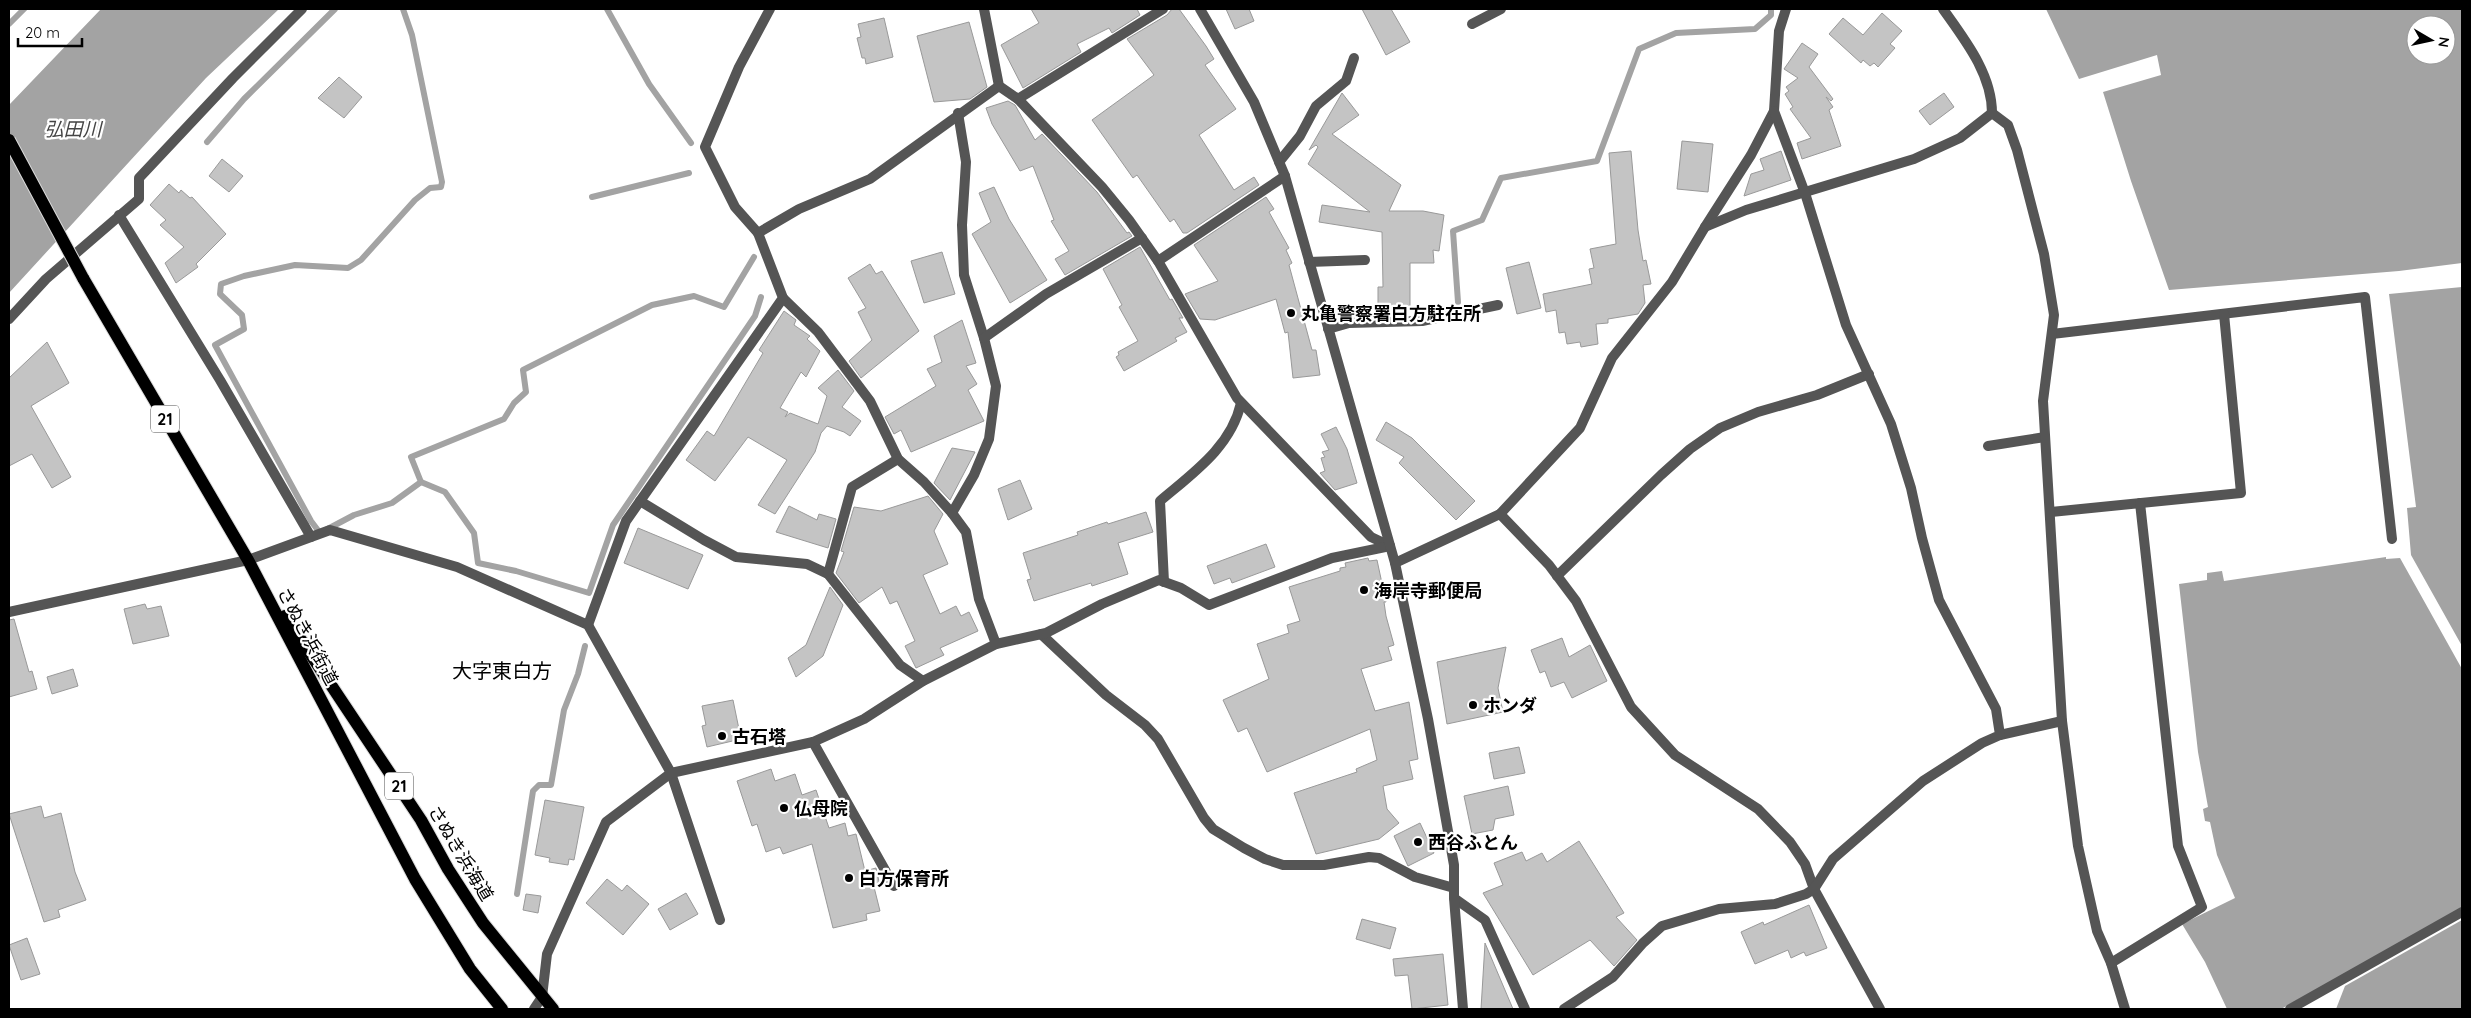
<svg xmlns="http://www.w3.org/2000/svg" width="2471" height="1018" viewBox="0 0 2471 1018" font-family="Quicksand,'Noto Sans JP',sans-serif">
<style>
.water{fill:#a3a3a3;fill-rule:evenodd}
.lines{fill:none;stroke-linecap:round;stroke-linejoin:round}
.stream{stroke:#a3a3a3;stroke-width:6}
.building{fill:#c4c4c4;stroke:#999}
.primary-casing{stroke:#dbdbdb;stroke-width:14}
.minor{stroke:#555;stroke-width:10}
.tertiary{stroke:#555;stroke-width:10}
.primary{stroke:#000;stroke-width:12}
.primary-bridge-casing{stroke:#dbdbdb;stroke-width:14;stroke-linecap:butt}
.primary-bridge{stroke:#000;stroke-width:12}
.poi-dot{fill:#000;stroke:#fff;stroke-width:2}
.labels{text-anchor:middle;dominant-baseline:central;stroke-width:4.5;stroke-linejoin:round;paint-order:stroke}
.shield{fill:#fff;stroke:#4c4c4c;stroke-width:1}
.shield-label{font-size:16px;font-weight:bold;fill:#000}
.poi-label{font-size:18px;font-weight:bold;fill:#000;stroke:#fff;text-anchor:start}
.street-label{font-size:18px;fill:#000;stroke:#fff}
.water-label{font-size:19px;font-style:italic;fill:#444;stroke:#fff}
.quarter-label{font-size:20px;fill:#000;stroke:#fff}
</style>
<rect width="100%" height="100%" fill="#fff"/>
<g class="water">
<path d="M101,9H279L206,78L9,293V105Z"/>
<path d="M2046,9H2462V263L2399,271L2169,290L2131,181L2103,92L2161,75L2157,55L2079,79ZM2416,25H2446V55H2416Z"/>
<path d="M2462,287V646L2411,555L2407,508L2416,507L2389,294Z"/>
<path d="M2386,557V559L2400,558L2462,669V910L2281,1009H2227L2205,962L2182,924L2235,898L2217,855L2210,822L2205,821L2203,809L2208,807L2198,752L2179,584L2207,580V573L2222,571L2224,581Z"/>
<path d="M2462,920V1009H2336L2345,986Z"/>
</g>
<g class="lines">
<g class="stream">
<path d="M403,9L412,35L442,182L441,187L430,188L415,200L361,260L348,268L295,265L244,276L221,284L220,294L242,315L244,329L215,345L311,521L320,533L354,515L392,503L421,482L411,457L504,419L514,403L526,392L523,370L652,305L694,296L724,307L754,257"/>
<path d="M607,9L649,84L691,143"/>
<path d="M9,24L24,9"/>
<path d="M207,142L244,99L335,9"/>
<path d="M592,197L689,173"/>
<path d="M1458,302L1453,231L1482,220L1501,178L1597,161L1639,49L1676,33L1755,29L1771,15V9"/>
<path d="M421,482L445,492L474,533L478,563L516,571L589,593L613,525L755,316L761,297"/>
<path d="M517,894L533,791L539,785H551L564,710L578,674L585,646"/>
</g>
</g>
<g class="building">
<path d="M1031,9H1137L1140,15L1112,33L1109,28L1077,44L1081,52L1023,88L1001,45L1039,23Z"/>
<path d="M1172,9H1179L1206,46L1214,59L1205,65L1236,109L1199,135L1234,190L1254,177L1259,185L1187,233H1183L1174,219L1170,222L1137,175L1133,178L1092,120L1154,75L1127,39L1167,15Z"/>
<path d="M1226,9H1249L1254,21L1235,29Z"/>
<path d="M1362,9H1391L1410,42L1386,55Z"/>
<path d="M1882,13L1902,31L1890,44L1895,48L1878,67L1874,63L1870,66L1863,60L1861,63L1829,34L1843,18L1863,35Z"/>
<path d="M884,18L893,57L866,64L865,58H862L857,38L861,37L858,24Z"/>
<path d="M969,22L987,87L970,99L934,102L917,36Z"/>
<path d="M1802,43L1818,54L1809,67L1833,99L1831,101L1826,97L1833,107L1829,110L1841,146L1802,159L1797,143L1811,138L1790,109L1793,107L1785,94L1789,91L1786,87L1798,78L1784,69Z"/>
<path d="M339,77L362,97L344,118L318,98Z"/>
<path d="M1342,93L1359,115L1332,134L1401,185L1389,211H1423L1444,215L1439,251L1433,250L1434,263H1410V310H1378V287H1383L1382,232L1319,222L1322,205L1370,212L1308,164L1318,147L1316,145L1309,150Z"/>
<path d="M1944,93L1954,107L1930,125L1919,111Z"/>
<path d="M1008,101L1015,105L1035,140L1042,134L1097,192L1127,233L1129,232L1132,236L1065,275L1055,259L1069,251L1051,221L1054,220L1033,166L1020,171L992,124L986,108Z"/>
<path d="M1682,141L1713,144L1708,192L1677,189Z"/>
<path d="M1631,151L1638,230L1643,261L1646,260L1651,284L1643,285L1645,303L1638,314L1608,319V323L1596,324L1598,344L1581,347L1580,342L1567,344L1565,332L1559,333L1556,310L1546,312L1543,294L1592,284L1589,269L1594,268L1590,249L1616,244L1609,153Z"/>
<path d="M1781,151L1791,180L1744,196L1751,174L1764,170L1760,159Z"/>
<path d="M222,159L243,176L229,192L209,176Z"/>
<path d="M169,184L179,193L181,190L190,198L192,197L226,234L196,264L198,267L176,283L165,263L184,247L160,225L166,220L150,205Z"/>
<path d="M994,187L1009,219L1047,280L1010,303L972,234L991,222L979,193Z"/>
<path d="M1266,197L1274,209L1269,212L1289,248L1286,250L1292,263L1289,265L1312,350H1316L1320,375L1293,378L1288,332L1285,333L1276,299L1215,320L1200,319L1185,294L1218,281L1194,245Z"/>
<path d="M1140,247L1170,300L1172,299L1183,318H1179L1187,332L1175,338L1177,341L1124,371L1116,357L1119,355L1118,352L1138,341L1119,307L1122,305L1103,269Z"/>
<path d="M942,252L955,294L924,303L911,261Z"/>
<path d="M1529,262L1541,308L1517,314L1506,268Z"/>
<path d="M870,264L876,274L882,271L919,331L861,378L849,361L872,340L858,312L866,308L848,278Z"/>
<path d="M784,311L796,320L794,325L810,336L807,339L820,351L806,377L801,372L780,408L788,412L785,417L790,413L818,424L827,396L818,388L838,370L854,391L842,407L861,421L850,436L844,432L827,426L821,433L815,452L775,514L758,505L787,460L748,437L715,481L686,460L707,431L714,436L763,353L759,350Z"/>
<path d="M962,320L976,363L966,366L977,384L968,390L984,421L911,452L901,430L894,434L885,417L936,386L927,369L942,362L934,336Z"/>
<path d="M47,342L69,383L31,406L71,477L52,488L32,454L9,466V378Z"/>
<path d="M1386,422L1412,438L1475,501L1456,520L1399,463L1404,457L1376,440Z"/>
<path d="M1336,427L1347,449L1357,483L1335,490L1320,473L1325,471L1321,458L1325,457L1322,452L1329,450L1321,434Z"/>
<path d="M952,448L975,452L950,500L934,483Z"/>
<path d="M1020,480L1032,509L1008,520L998,489Z"/>
<path d="M928,496L943,514L934,531L948,564L923,575L940,614L956,606L961,616L969,612L978,631L940,648L944,655L916,668L905,646L915,641L897,601L890,604L882,587L859,603L836,573L844,552L841,551L854,507L881,511Z"/>
<path d="M789,506L817,520L819,514L836,519L828,548L776,532Z"/>
<path d="M1146,512L1153,532L1118,543L1128,574L1092,586L1091,583L1034,601L1027,580L1031,579L1023,553L1078,535L1077,532L1107,522L1108,524Z"/>
<path d="M638,528L703,555L688,589L624,563Z"/>
<path d="M1266,544L1275,567L1232,583L1230,578L1214,584L1207,566Z"/>
<path d="M1368,558L1369,561L1377,560L1386,602H1384L1386,616L1394,645L1388,647L1392,660L1361,669L1375,711L1409,702L1418,759L1409,761L1413,779L1383,786L1387,809L1399,823L1379,839L1316,854L1294,793L1357,772L1356,769L1377,760L1370,729L1267,772L1247,728L1238,732L1223,700L1269,679L1257,644L1289,633L1287,625L1300,621L1289,587L1340,571V568L1346,567L1345,563Z"/>
<path d="M830,587L843,605L823,656L796,677L788,658L806,645Z"/>
<path d="M145,604L147,609L161,606L169,636L133,644L124,609Z"/>
<path d="M14,619L29,672L32,671L37,689L9,697V620Z"/>
<path d="M1562,638L1569,657L1590,645L1607,681L1572,698L1564,682L1551,687L1545,671L1540,673L1531,650Z"/>
<path d="M1506,647L1498,688L1503,712L1447,724L1437,662Z"/>
<path d="M73,669L78,686L52,694L47,677Z"/>
<path d="M733,700L741,739L707,747L702,726L706,725L702,706Z"/>
<path d="M1519,747L1525,773L1494,779L1489,753Z"/>
<path d="M771,769L775,781L795,774L802,795L816,790L829,828L845,823L848,836L856,834L865,871L876,868L880,886L874,887L880,911L866,914L867,920L833,928L812,844L783,854L780,847L766,852L757,824L752,826L737,781Z"/>
<path d="M1508,786L1514,815L1495,819L1493,830L1472,834L1464,796Z"/>
<path d="M545,800L584,807L574,860L569,859L568,865L549,862L550,858L535,855Z"/>
<path d="M41,806L44,818L61,813L75,872L86,900L58,910L60,917L44,922L9,814Z"/>
<path d="M1420,823L1434,853L1408,866L1394,836Z"/>
<path d="M1579,841L1624,913L1616,917L1637,940L1614,966L1590,940L1533,975L1483,893L1503,885L1494,863L1522,852L1526,861L1542,853L1547,862Z"/>
<path d="M607,879L622,891L627,885L649,904L623,935L586,903Z"/>
<path d="M686,893L698,914L670,930L658,909Z"/>
<path d="M526,894L541,896L538,913L523,910Z"/>
<path d="M1809,905L1827,948L1806,956L1804,952L1791,958L1788,950L1755,964L1741,932L1763,922L1764,925Z"/>
<path d="M1362,919L1396,928L1390,949L1356,939Z"/>
<path d="M27,938L40,974L21,980L9,945Z"/>
<path d="M1485,943L1513,1009H1481Z"/>
<path d="M1443,954L1448,1005L1412,1009L1408,975L1395,976L1393,959Z"/>
</g>
<g class="lines">
<g class="primary-casing">
<g id="primary">
<path d="M83,278L248,560L415,879L470,969L502,1009"/>
<path d="M285,616L421,820L448,869L483,923L553,1009"/>
</g>
</g>
<g class="minor">
<path d="M984,9L999,86L1018,99L1102,187L1129,220L1158,261L1237,398L1371,537L1390,546"/>
<path d="M1943,9C1965,40 1992,74 1992,113"/>
<path d="M1472,24L1501,9"/>
<path d="M1018,99L1163,9"/>
<path d="M958,113L966,162L962,225L964,275L984,338L996,386L989,439L974,475L952,513L966,532L979,599L996,644"/>
<path d="M1279,162L1300,136L1316,106L1346,81L1354,58"/>
<path d="M119,215L220,380L311,537"/>
<path d="M1705,227L1751,155L1774,111L1779,31L1786,9"/>
<path d="M758,233L735,207L705,147L739,67L770,9"/>
<path d="M1158,261L1285,176"/>
<path d="M1309,262L1365,260"/>
<path d="M783,298L818,332L870,401L898,459L924,482L952,513"/>
<path d="M9,319L46,279L139,199V178L233,78L302,9"/>
<path d="M1328,329L1349,323L1422,321L1498,305"/>
<path d="M2052,334L2365,297L2392,539"/>
<path d="M984,338L1046,294L1142,238"/>
<path d="M1988,446L2045,437"/>
<path d="M640,501L704,540L736,557L807,564L828,574L900,665L923,681"/>
<path d="M2051,512L2241,493L2224,314"/>
<path d="M1500,514L1549,565L1576,601L1631,707L1675,755L1758,809L1790,842L1805,864L1814,889L1880,1009"/>
<path d="M1395,563L1500,514L1580,428L1612,358L1672,282L1705,227L1746,210L1914,159L1960,138L1992,113L2008,125L2017,150L2044,254L2054,315L2043,401L2062,721L2078,846L2097,931L2111,963L2125,1009"/>
<path d="M828,574L852,487L898,459"/>
<path d="M1557,576L1661,475L1690,449L1720,428L1758,412L1817,395L1869,374"/>
<path d="M1164,582L1160,501C1193,473 1231,447 1241,403"/>
<path d="M9,612L248,560L330,530L457,567L588,625L671,773L720,920"/>
<path d="M588,625L626,521L783,298L758,233L799,209L870,179L999,86"/>
<path d="M1041,634L1106,695L1145,725L1158,739L1204,818L1213,829L1244,848L1265,859L1283,865H1324L1369,857L1379,858L1415,877L1454,888"/>
<path d="M2000,735L2062,721"/>
<path d="M813,742L894,886"/>
<path d="M1454,898L1485,920L1525,1009"/>
<path d="M2111,963L2202,907L2178,846L2140,503"/>
<path d="M534,1009L542,997L547,954L606,822L671,773L813,742L864,719L923,681L996,644L1046,633L1102,604L1159,580L1181,588L1209,605L1332,558L1390,546"/>
<path d="M1564,1009L1613,977L1643,943L1662,926L1719,909L1775,904L1806,894L1814,889L1833,859L1923,781L1982,743L2000,735L1996,709L1939,600L1922,538L1911,488L1891,424L1846,325L1805,193L1774,111"/>
<path d="M2290,1009L2462,912"/>
</g>
<path class="tertiary" d="M1200,9L1254,102L1285,176L1395,563L1428,719L1454,865V898L1463,1009"/>
<use href="#primary" class="primary"/>
<g class="primary-bridge-casing">
<path id="primary-bridge" d="M9,140L83,278"/>
</g>
<use href="#primary-bridge" class="primary-bridge"/>
</g>
<g class="poi-dot">
<circle cx="1291" cy="313" r="5"/>
<circle cx="1364" cy="590" r="5"/>
<circle cx="1473" cy="705" r="5"/>
<circle cx="722" cy="736" r="5"/>
<circle cx="784" cy="808" r="5"/>
<circle cx="1418" cy="842" r="5"/>
<circle cx="849" cy="878" r="5"/>
</g>
<g class="labels">
<g class="shield">
<rect x="151" y="405.5" width="28" height="27" rx="4"/>
<rect x="385" y="772.5" width="28" height="27" rx="4"/>
</g>
<g class="shield-label">
<text x="165" y="419">21</text>
<text x="399" y="786">21</text>
</g>
<g class="poi-label">
<text x="1301" y="313">丸亀警察署白方駐在所</text>
<text x="1374" y="590">海岸寺郵便局</text>
<text x="1483" y="705">ホンダ</text>
<text x="732" y="736">古石塔</text>
<text x="794" y="808">仏母院</text>
<text x="1428" y="842">西谷ふとん</text>
<text x="859" y="878">白方保育所</text>
</g>
<g class="street-label">
<text transform="translate(308 636) rotate(62)">さぬき浜街道</text>
<text transform="translate(461 853) rotate(59)">さぬき浜海道</text>
</g>
<g class="water-label">
<text x="73" y="129">弘田川</text>
</g>
<g class="quarter-label">
<text x="502" y="670">大字東白方</text>
</g>
</g>
<rect width="2471" height="1018" fill="none" stroke="#000000" stroke-width="20"/>
<g transform="translate(2431 40) rotate(99)"><circle r="24" fill="#ffffff" stroke="#999999"/>
<path d="M0-4L9 19L0 12L-9 19Z" fill="#000000"/>
<text y="-8" font-size="14" font-weight="bold" text-anchor="middle" fill="#000000">N</text>
</g>
<path d="M18 38v8h64v-8" fill="none" stroke="#000000" stroke-width="2.5"/>
<text x="25" y="38" font-size="15" fill="#000000" stroke="#ffffff" stroke-width="4" paint-order="stroke">20 m</text>
</svg>
